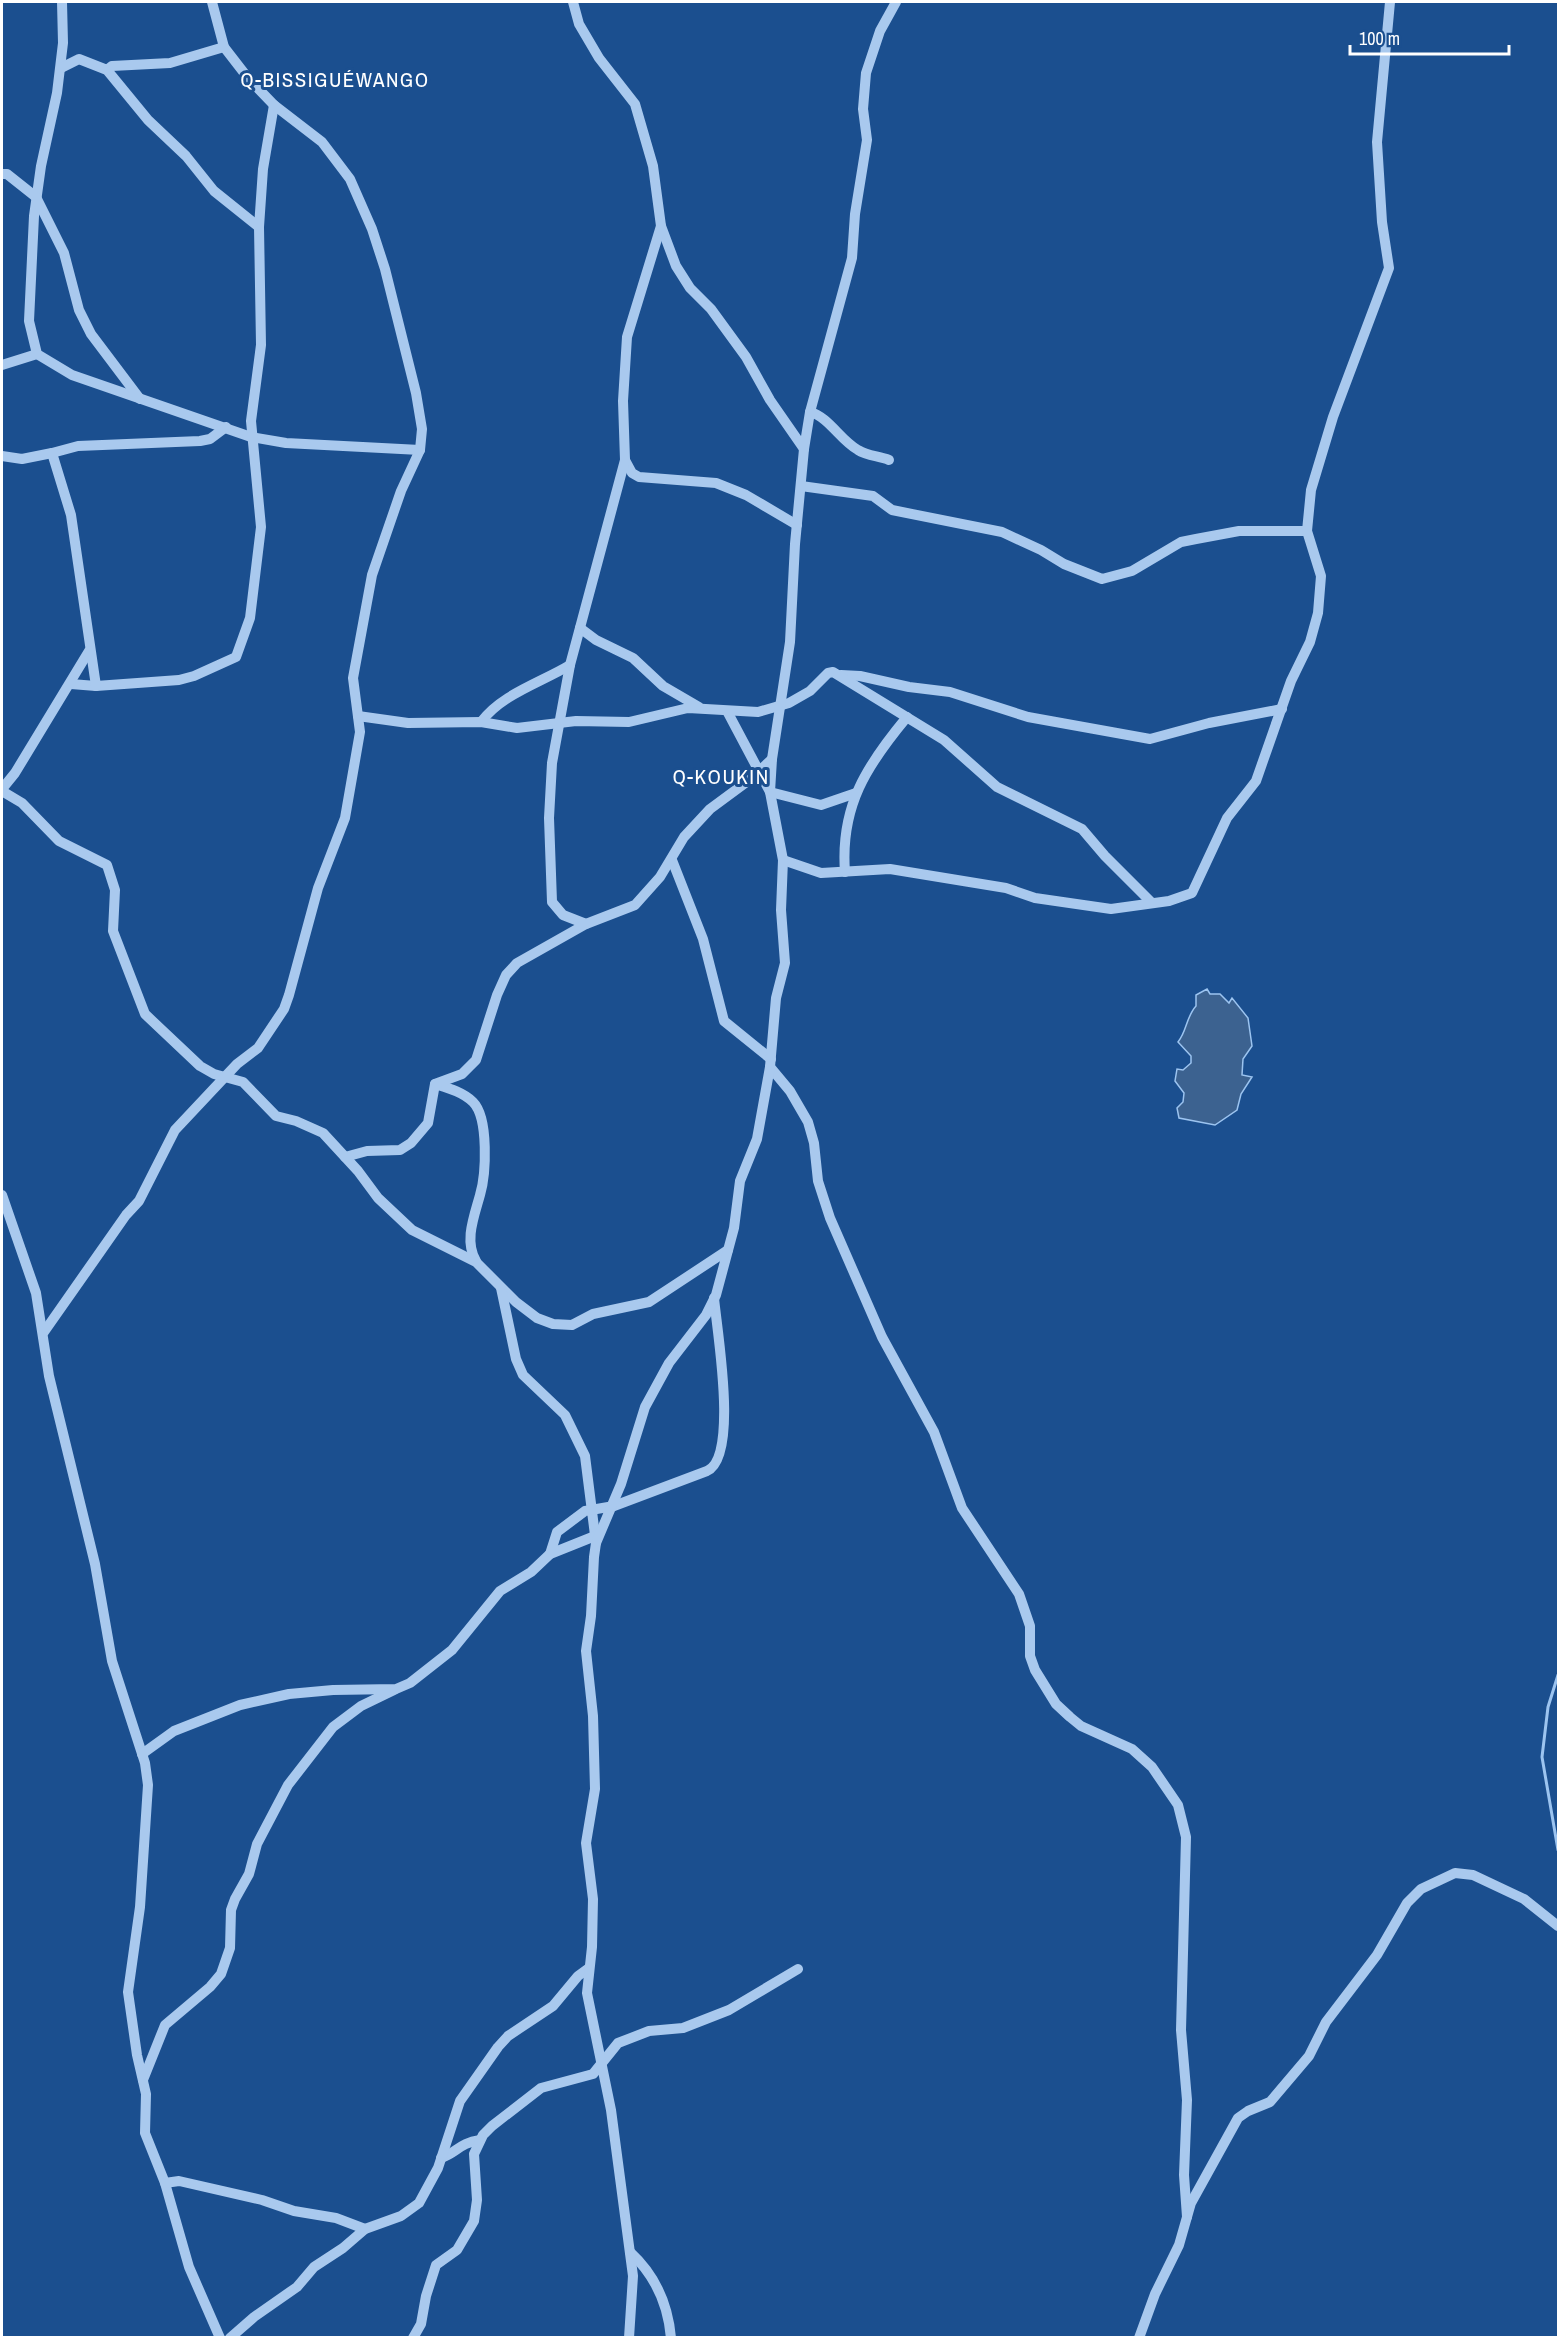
<svg xmlns="http://www.w3.org/2000/svg" width="1560" height="2339" viewBox="0 0 1560 2339" font-family="'Archivo Narrow',sans-serif">
<style>
.water{fill:#3c6290;stroke:#9cc4f0;stroke-width:1.5}
.lines{fill:none;stroke-linecap:round;stroke-linejoin:round}
.stream{stroke:#9cc4f0;stroke-width:3}
.minor{stroke:#a9c9ee;stroke-width:10}
.labels{text-anchor:middle;dominant-baseline:central;stroke-width:6;stroke-linejoin:round;paint-order:stroke}
.quarter-label{font-size:21px;letter-spacing:1.5px;fill:#fff;stroke:#1b4f8f}
</style>
<rect width="100%" height="100%" fill="#1b4f8f"/>
<path class="water" d="M1207,989L1210,994H1220L1229,1003L1232,998L1248,1018L1252,1046L1243,1059L1242,1075L1252,1077L1241,1094L1237,1110L1215,1125L1179,1118L1177,1108L1183,1102L1184,1093L1175,1081L1177,1069L1183,1070L1191,1063V1056L1178,1042C1187,1031 1186,1017 1196,1006V995Z"/>
<g class="lines">
<path class="stream" d="M1558,1675L1548,1707L1542,1757L1558,1850"/>
<g class="minor">
<path d="M62,2L63,43L57,93L41,166L34,216L29,321L37,354L72,375L251,437L286,443L420,450"/>
<path d="M573,2L579,24L599,58L635,104L653,166L661,226L676,266L690,288L711,309L746,357L770,400L804,449"/>
<path d="M61,68L79,59L107,70L148,120L186,156L214,191L259,227"/>
<path d="M107,70L112,66L170,63L224,47"/>
<path d="M2,174H7L36,197L64,253L79,310L91,334L140,399"/>
<path d="M2,365L37,354"/>
<path d="M810,412C829,417 840,440 858,450C867,456 879,456 889,460"/>
<path d="M2,456L22,459L52,453"/>
<path d="M625,460L632,473L639,477L716,483L746,495L797,525"/>
<path d="M801,486L873,496L892,510L1002,532L1041,550L1064,564L1102,579L1132,571L1181,542L1196,539L1239,531H1307"/>
<path d="M580,628L596,640L633,658L663,686L699,707"/>
<path d="M841,675L860,676L909,687L950,692L1028,717L1150,739L1209,723L1282,709"/>
<path d="M71,684L96,686L179,680L194,676L236,657L250,618L261,527L251,421L261,345L259,227L263,169L274,105"/>
<path d="M96,686L71,515L52,453L78,446L200,441L210,439L226,427"/>
<path d="M727,711L770,792L821,805L856,793"/>
<path d="M358,716L408,723L481,722L517,728L576,721L629,722L688,708L758,712L789,703L810,691L828,673L833,672L944,740L997,787L1082,829L1105,856L1152,903"/>
<path d="M481,722C502,694 540,683 570,665"/>
<path d="M2,789L15,773L89,651"/>
<path d="M2,791L22,803L59,841L107,865L115,890L113,931L145,1014L200,1066L214,1074L243,1082L276,1116L296,1121L323,1133L358,1171L378,1198L412,1230L476,1262L516,1302L537,1318L553,1324L572,1325L593,1314L649,1302L728,1250"/>
<path d="M672,860L703,939L724,1021L771,1059"/>
<path d="M783,860L821,873L890,869L1006,888L1035,898L1111,909L1169,901L1192,893L1227,818L1256,781L1291,681L1310,642L1318,613L1321,576L1307,531L1311,490L1333,417L1389,268L1382,222L1377,142L1390,2"/>
<path d="M845,872C840,806 867,765 907,717"/>
<path d="M586,924L563,915L552,902L549,818L552,763L570,665L625,460L623,401L627,337L661,226"/>
<path d="M770,1067L790,1091L808,1122L814,1143L818,1181L830,1218L882,1337L934,1432L962,1508L1019,1594L1030,1626V1656L1035,1670L1056,1704L1070,1717L1081,1726L1132,1749L1152,1767L1178,1805L1186,1837L1181,2030L1187,2100L1184,2175L1187,2217"/>
<path d="M435,1084C448,1088 463,1092 473,1102C489,1118 486,1175 480,1195C474,1217 464,1241 476,1261"/>
<path d="M345,1157L367,1151L400,1150L411,1143L428,1123L435,1084L462,1074L476,1060L497,995L506,975L517,963L586,924L635,905L660,877L684,837L710,809L752,778L772,759"/>
<path d="M2,1195L36,1293L49,1376L95,1564L112,1661L145,1763L148,1785L140,1907L128,1992L137,2055L146,2094L145,2133L165,2183L189,2267L220,2338"/>
<path d="M501,1288L516,1359L523,1375L565,1415L585,1456L596,1543"/>
<path d="M44,1332L126,1215L139,1201L175,1130L237,1064L258,1048L284,1009L289,995L318,888L345,818L360,732L353,678L372,575L401,491L420,450L422,429L416,393L385,269L372,229L350,179L322,142L274,105L248,78L224,47L212,2"/>
<path d="M550,1554L557,1532L585,1511L614,1506L707,1471C739,1457 717,1331 714,1298"/>
<path d="M142,1754L174,1731L240,1705L289,1694L333,1690L396,1689L410,1683L452,1650L500,1591L531,1572L550,1554L595,1536"/>
<path d="M143,2080L165,2025L210,1987L221,1974L230,1948L231,1910L235,1899L249,1874L257,1844L288,1785L333,1727L361,1706L394,1690"/>
<path d="M441,2158C458,2152 459,2143 480,2140"/>
<path d="M165,2183L179,2181L262,2200L294,2211L336,2218L365,2229"/>
<path d="M630,2252C655,2275 668,2303 671,2338"/>
<path d="M230,2338L254,2317L297,2287L314,2267L343,2248L365,2229L401,2216L419,2203L438,2168L460,2101L498,2047L508,2036L553,2006L578,1976L589,1968"/>
<path d="M413,2338L421,2324L426,2296L436,2265L457,2250L474,2221L477,2200L474,2154L483,2135L492,2126L541,2088L593,2074L618,2043L649,2031L683,2028L729,2010L798,1969"/>
<path d="M629,2338L633,2276L611,2110L587,1993L592,1947L593,1899L586,1843L595,1789L593,1716L586,1651L591,1616L594,1557L596,1543L621,1484L645,1407L669,1363L706,1315L716,1295L734,1228L740,1181L757,1139L770,1067L776,998L785,963L781,910L783,860L770,792L772,759L790,642L795,544L804,449L810,412L852,258L855,214L867,140L863,109L866,73L880,31L896,2"/>
<path d="M1139,2338L1155,2294L1179,2245L1191,2203L1238,2118L1248,2111L1270,2102L1309,2056L1326,2022L1377,1955L1407,1903L1421,1889L1455,1873L1473,1875L1524,1899L1558,1926"/>
</g>
</g>
<g class="labels">
<g class="quarter-label">
<text x="335" y="79">Q-BISSIGUÉWANGO</text>
<text x="721" y="776">Q-KOUKIN</text>
</g>
</g>
<rect width="1560" height="2339" fill="none" stroke="#ffffff" stroke-width="6"/>
<path d="M1350 45v9h159v-9" fill="none" stroke="#ffffff" stroke-width="3"/>
<text x="1359" y="45" font-size="18" fill="#ffffff" stroke="#1b4f8f" stroke-width="4.5" paint-order="stroke">100 m</text>
</svg>
